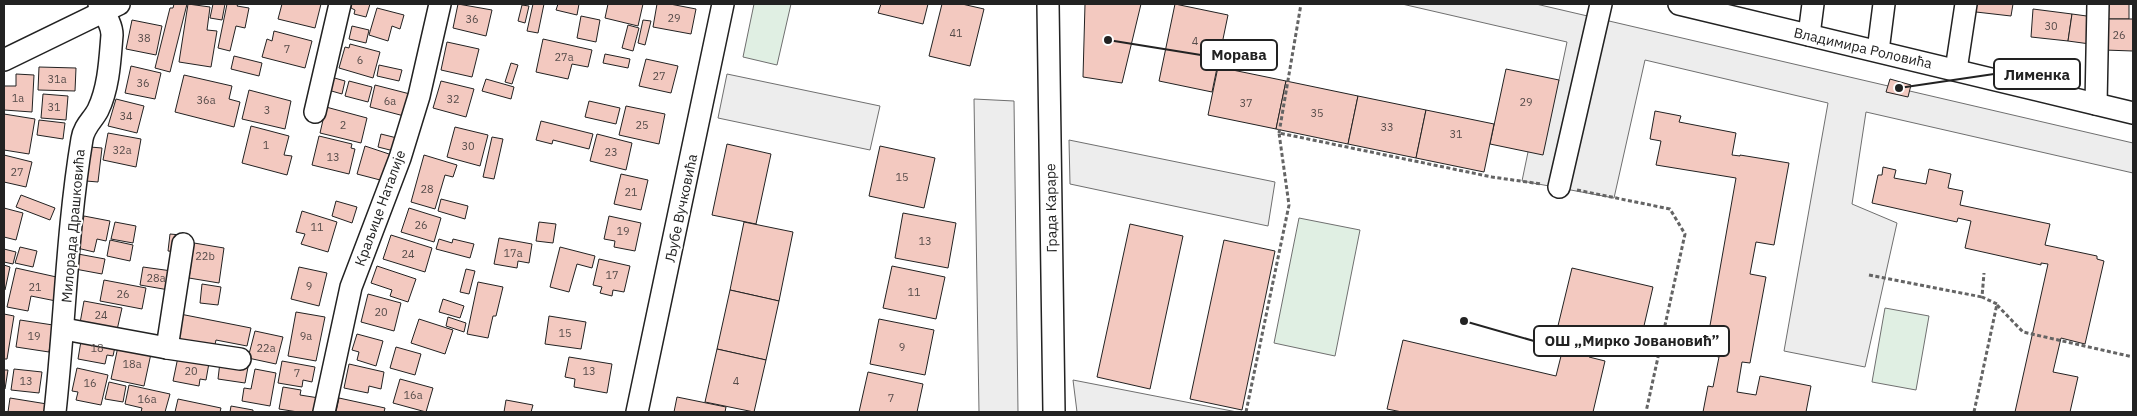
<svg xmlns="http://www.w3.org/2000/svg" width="2137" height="416" viewBox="0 0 2137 416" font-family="'IBM Plex Sans',sans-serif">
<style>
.green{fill:#e0efe3;stroke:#6f6f6f}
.parking{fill:#ededed;stroke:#6f6f6f}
.building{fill:#f3c9c0;stroke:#222}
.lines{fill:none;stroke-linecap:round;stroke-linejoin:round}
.minor-casing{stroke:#222;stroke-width:24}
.path{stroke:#646464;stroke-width:3;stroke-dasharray:4 2.5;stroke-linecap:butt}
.minor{stroke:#fff;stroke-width:21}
.labels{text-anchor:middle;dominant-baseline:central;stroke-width:4;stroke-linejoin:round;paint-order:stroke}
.number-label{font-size:11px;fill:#564c4a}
.street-label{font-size:14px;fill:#222;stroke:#fff}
.leader{fill:none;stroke:#222;stroke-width:2}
.callout-dot{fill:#222;stroke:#fff;stroke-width:2}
.callout{fill:#fff;stroke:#222;stroke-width:2}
.callout-label{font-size:15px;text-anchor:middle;font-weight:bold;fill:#222}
</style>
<rect width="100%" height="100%" fill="#fff"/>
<g class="green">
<path d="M754,4H791L777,65L743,57Z"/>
<path d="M1299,218L1360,230L1335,356L1274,343Z"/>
<path d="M1885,308L1929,316L1916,390L1872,382Z"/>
</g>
<g class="parking">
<path d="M1402,4H1536L2133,143V173L1866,112L1852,204L1897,223L1865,367L1784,351L1828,103L1645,60L1614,198L1522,181L1528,152L1559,80L1567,42Z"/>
<path d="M727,74L880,106L870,150L718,118Z"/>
<path d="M974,99L1014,101L1018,412H979Z"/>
<path d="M1069,140L1275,182L1268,226L1070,184Z"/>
<path d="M1073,380L1237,412H1077Z"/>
</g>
<g class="building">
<path d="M174,4H187L170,72L155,68L170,8H173Z"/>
<path d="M188,4L210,7L207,30L217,31L211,67L179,62Z"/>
<path d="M213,4H225L222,20L210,18Z"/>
<path d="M227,4H238L237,6L249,8L245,28L236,26L230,51L218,48Z"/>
<path d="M282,4H321L315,28L278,19Z"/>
<path d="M352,4H370L366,17L354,14L355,10L351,8Z"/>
<path d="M458,4L492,10L486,36L453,28Z"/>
<path d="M533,4H544L538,33L527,31Z"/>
<path d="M558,4H579L577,15L556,10Z"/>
<path d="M608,4H643L638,26L605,18Z"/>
<path d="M657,4H670L696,9L691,34L653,27Z"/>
<path d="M881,4H928L923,24L878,13Z"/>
<path d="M942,4H962L984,9L970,66L929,56Z"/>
<path d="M1085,4H1141L1122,83L1083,77Z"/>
<path d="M1175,4L1228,15L1212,92L1159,81Z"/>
<path d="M1976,4H2013L2011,16L1976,12Z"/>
<rect x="2105" y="4" width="24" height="15"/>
<path d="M522,5L529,6L525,23L518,21Z"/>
<path d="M377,8L404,15L400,29L392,26L388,41L369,35Z"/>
<path d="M2033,9L2072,14L2068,41L2031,37Z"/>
<path d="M2072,14L2094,17L2090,44L2068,41Z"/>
<path d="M581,16L600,20L596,42L577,38Z"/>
<path d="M2105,19H2133V51L2104,50Z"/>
<path d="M132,20L162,26L156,55L126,49Z"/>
<path d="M643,20L651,21L645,45L638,43Z"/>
<path d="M628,25L639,28L633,51L622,48Z"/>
<path d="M352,26L369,30L366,43L349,39Z"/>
<path d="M274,31L312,41L305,68L262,57L267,39L272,41Z"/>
<path d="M543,39L592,50L588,67L572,64L568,79L536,72Z"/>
<path d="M447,42L479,49L472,77L441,70Z"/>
<path d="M350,44L380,52L373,78L339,68L345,47L349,48Z"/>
<path d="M605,54L630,59L628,68L603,63Z"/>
<path d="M234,56L262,63L259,76L231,69Z"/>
<path d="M646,59L678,66L671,93L639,86Z"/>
<path d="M511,63L518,65L512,84L505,82Z"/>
<path d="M379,65L402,70L399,81L377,76Z"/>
<path d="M131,66L161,73L155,99L125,93Z"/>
<path d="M39,67L76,68L75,91L38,90Z"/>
<path d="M1218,67L1286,81L1276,129L1208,115Z"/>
<path d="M1506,69L1559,80L1543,155L1490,144Z"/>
<path d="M16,74L34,75L32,112L4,110V86H16Z"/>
<path d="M184,75L232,86L229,99L240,102L234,127L175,112Z"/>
<path d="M331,77L345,81L342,94L328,90Z"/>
<path d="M486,79L514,87L511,99L482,91Z"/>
<path d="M1890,79L1911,85L1908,97L1886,92Z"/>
<path d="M349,81L372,87L368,102L345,96Z"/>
<path d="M441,81L474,89L466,117L433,108Z"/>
<path d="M1286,81L1358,96L1348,144L1276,129Z"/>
<path d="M375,85L410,94L404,116L370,107Z"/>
<path d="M249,90L291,101L285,129L242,119Z"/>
<path d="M43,94L68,96L66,120L41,118Z"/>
<path d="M1358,96L1426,110L1416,158L1348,144Z"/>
<path d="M116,99L144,106L137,133L108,126Z"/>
<path d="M589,101L620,108L616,124L585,117Z"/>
<path d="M626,106L665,114L659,144L619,135Z"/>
<path d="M326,107L367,118L361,143L320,133Z"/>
<path d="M1426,110L1494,124L1484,172L1416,158Z"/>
<path d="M1655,111L1681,116L1679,122L1736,133L1732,155L1740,156V155L1789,163L1774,245L1756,242L1750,274L1766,277L1750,363L1742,362L1737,392L1756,395L1760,376L1811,386L1806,412H1703L1708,386L1713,387L1719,357L1705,354L1736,178L1656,165L1661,141L1650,139Z"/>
<path d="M4,114L35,119L29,154L4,150Z"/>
<path d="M39,120L65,123L63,139L37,135Z"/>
<path d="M541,121L593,134L589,149L553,140L552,144L536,140Z"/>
<path d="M251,126L289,136L284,155L292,156L287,175L242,163Z"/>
<path d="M455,127L488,135L480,166L447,157Z"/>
<path d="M108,133L141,139L136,167L103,160Z"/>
<path d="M381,134L397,138L394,151L378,147Z"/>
<path d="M597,134L632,143L626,170L590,161Z"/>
<path d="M319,136L352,144L351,148L355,149L349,174L312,165Z"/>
<path d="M492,137L503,139L494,179L483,177Z"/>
<path d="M727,144L771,154L756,224L712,215Z"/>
<path d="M365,146L392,155L384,181L357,174Z"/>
<path d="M880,146L935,158L924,208L869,196Z"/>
<path d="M90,147L102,148L98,182L86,181Z"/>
<path d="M4,155L32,162L26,187L4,182Z"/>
<path d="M424,155L457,165L453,177L445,175L435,209L411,202Z"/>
<path d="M1883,167L1896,170L1894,178L1926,184L1929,169L1951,174L1948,188L1963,191L1960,205L2050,224L2045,245L2097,256V259L2104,261L2085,344L2061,338L2053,372L2078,377L2070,412H2015L2048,264L2041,263V265L1965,248L1971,221L1958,218L1957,222L1872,203L1878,175H1882Z"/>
<path d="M621,174L648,180L641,210L614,204Z"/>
<path d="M21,195L55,208L50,220L16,207Z"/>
<path d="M441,199L468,206L465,219L438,211Z"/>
<path d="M336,201L357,207L352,223L332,216Z"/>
<path d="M4,208L23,213L16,240L4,237Z"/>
<path d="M409,208L441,218L434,242L401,232Z"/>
<path d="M302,211L337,222L328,252L301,244L305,234L296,232Z"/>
<path d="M903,213L956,223L948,268L895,258Z"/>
<path d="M84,216L110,221L106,241L97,239L94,252L77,248Z"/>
<path d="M609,216L641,223L635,251L614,247L615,241L604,239Z"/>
<path d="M115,222L136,226L133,243L111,239Z"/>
<path d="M539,222L556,224L553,243L536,241Z"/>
<path d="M744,222L793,232L779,301L730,290Z"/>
<path d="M1130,224L1183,236L1150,389L1097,377Z"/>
<path d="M170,234L181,235L179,252L168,251Z"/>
<path d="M391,235L432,248L425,272L383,259Z"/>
<path d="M499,238L532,244L529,263L518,261L517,268L494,264Z"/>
<path d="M439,239L452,243L453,239L474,244L470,258L436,249Z"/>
<path d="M110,240L133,245L130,261L107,256Z"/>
<path d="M1224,240L1275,251L1242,410L1190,399Z"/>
<path d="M188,242L224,248L219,283L189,278L191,264L185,263Z"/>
<path d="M20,247L37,251L33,267L15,263Z"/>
<path d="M560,247L595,256L592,268L577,264L569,292L550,287Z"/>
<path d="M4,249L16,252L13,264L4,262Z"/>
<path d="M78,254L105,259L102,274L75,269Z"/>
<path d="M599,259L630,266L624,292L613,290L612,296L600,293L602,287L593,285Z"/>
<path d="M4,265L10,267L5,290H4Z"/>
<path d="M377,266L416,279L408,302L390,296L392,290L371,283Z"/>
<path d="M892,266L945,277L936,319L883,308Z"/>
<path d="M143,267L172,271L169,290L140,285Z"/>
<path d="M299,267L327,273L319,306L291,299Z"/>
<path d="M16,268L61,278L56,301L31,296L28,311L7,307Z"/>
<path d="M1572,268L1653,287L1637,356L1591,345L1589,357L1605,361L1593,412H1402L1387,409L1403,340L1556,376L1563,348L1577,351L1580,340L1556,334Z"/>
<path d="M466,269L475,271L469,294L460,292Z"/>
<path d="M104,280L146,288L142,309L100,301Z"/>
<path d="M478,282L503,287L496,316H493L488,338L467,334Z"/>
<path d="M202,284L221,287L218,305L200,303Z"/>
<path d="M730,290L779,301L766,360L717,349Z"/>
<path d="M368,294L401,303L394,331L361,322Z"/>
<path d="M443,299L464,306L460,318L439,312Z"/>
<path d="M84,301L122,308L117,330L80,323Z"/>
<path d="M296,312L325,317L316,361L288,356Z"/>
<path d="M4,314L14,316L7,359H4Z"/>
<path d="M180,314L251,328L247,346L216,340L214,349L175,344Z"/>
<path d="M549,316L586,322L581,349L545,344Z"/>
<path d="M448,317L466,323L464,332L446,326Z"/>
<path d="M419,319L453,330L445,354L411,343Z"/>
<path d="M879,319L934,330L925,375L870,364Z"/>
<path d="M20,320L53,325L49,352L16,347Z"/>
<path d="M255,331L283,337L276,364L248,358Z"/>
<path d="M357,334L383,341L376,366L357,360L359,352L352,350Z"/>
<path d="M82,335L116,342L113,356L107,355L105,364L78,359Z"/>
<path d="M119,342L152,349L144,386L111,379Z"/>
<path d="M396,347L421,354L415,375L390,368Z"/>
<path d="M717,349L766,360L754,412L705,402Z"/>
<path d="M178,357L209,363L206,380L200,379L199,386L173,381Z"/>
<path d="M569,357L612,364L607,393L574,387L575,379L565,377Z"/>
<path d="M282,361L315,367L312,382L303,380L302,387L278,383Z"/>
<path d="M220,362L248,367L245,383L218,379Z"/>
<path d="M349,364L384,372L381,389L369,386L368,393L344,388Z"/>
<path d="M77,368L108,375L101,405L76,400L78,392L72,391Z"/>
<path d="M14,369L42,372L39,393L11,390Z"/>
<path d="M255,369L276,373L270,406L242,401L244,388L251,389Z"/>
<path d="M4,370H8L5,389H4Z"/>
<path d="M868,372L923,384L917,412H859Z"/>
<path d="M400,379L433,388L426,412L393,403Z"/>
<path d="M109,382L126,386L123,402L105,399Z"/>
<path d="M129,385L170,394L165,412H141L142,408L125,404Z"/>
<path d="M283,387L301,390L300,395L319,398L316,412H298L279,409Z"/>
<path d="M677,397L726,407L725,412H674Z"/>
<path d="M10,398L47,404L46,412H8Z"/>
<path d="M339,398L385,408L384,412H336Z"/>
<path d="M178,399L221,408L220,412H175Z"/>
<path d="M506,400L533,405L531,412H504Z"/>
<path d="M231,406L253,410V412H230Z"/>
</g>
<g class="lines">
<g class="minor-casing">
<g id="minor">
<path d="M1048,4L1054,412"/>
<path d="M1679,4L2133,113"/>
<path d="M1809,35L1813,4"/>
<path d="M1878,51L1884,4"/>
<path d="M4,60L119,4"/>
<path d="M1956,70L1966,4"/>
<path d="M2096,104L2098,4"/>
<path d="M315,112L340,4"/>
<path d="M1559,187L1601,4"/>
<path d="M64,329L167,348L240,359"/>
<path d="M167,348L183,244"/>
<path d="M55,412C65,321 67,229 82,139C84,126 93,120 98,110C109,87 110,59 112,35C112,24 104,13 99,4"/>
<path d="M324,412L351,287L400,158L419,96L440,4"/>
<path d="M637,412L723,4"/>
</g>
</g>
<g class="path">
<path d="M1279,133L1301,4"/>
<path d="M1577,190L1670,209L1685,234L1646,412"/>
<path d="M1869,275L1982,297"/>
<path d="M1997,305L2023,332L2133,357"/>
<path d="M1246,412L1289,205L1279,133L1492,177L1541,184"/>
<path d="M1974,412L1997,304L1982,297L1984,273"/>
</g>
<use href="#minor" class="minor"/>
</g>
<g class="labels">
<g class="number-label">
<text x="674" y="18">29</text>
<text x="472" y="19">36</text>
<text x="2051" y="26">30</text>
<text x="956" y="33">41</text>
<text x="2119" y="35">26</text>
<text x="144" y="38">38</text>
<text x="1195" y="41">4</text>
<text x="287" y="49">7</text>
<text x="564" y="57">27a</text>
<text x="360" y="60">6</text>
<text x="659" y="76">27</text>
<text x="57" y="79">31a</text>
<text x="143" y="83">36</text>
<text x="18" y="98">1a</text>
<text x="453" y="99">32</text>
<text x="206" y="100">36a</text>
<text x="390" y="101">6a</text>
<text x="1526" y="102">29</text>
<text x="1246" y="103">37</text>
<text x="54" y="107">31</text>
<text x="267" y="110">3</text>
<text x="1317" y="113">35</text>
<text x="126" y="116">34</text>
<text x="343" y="125">2</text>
<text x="642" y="125">25</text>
<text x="1387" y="127">33</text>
<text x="1456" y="134">31</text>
<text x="266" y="145">1</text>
<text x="468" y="146">30</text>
<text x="122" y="150">32a</text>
<text x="611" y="152">23</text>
<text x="333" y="157">13</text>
<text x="17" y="172">27</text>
<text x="902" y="177">15</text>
<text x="427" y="189">28</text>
<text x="631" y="192">21</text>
<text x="421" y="225">26</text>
<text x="317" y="227">11</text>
<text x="623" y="231">19</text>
<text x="925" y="241">13</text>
<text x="513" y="253">17a</text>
<text x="408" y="254">24</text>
<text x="205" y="256">22b</text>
<text x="612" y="275">17</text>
<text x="156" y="278">28a</text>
<text x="309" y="286">9</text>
<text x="35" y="287">21</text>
<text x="914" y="292">11</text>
<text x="123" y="294">26</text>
<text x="381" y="312">20</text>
<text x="101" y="315">24</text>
<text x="565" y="333">15</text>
<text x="34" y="336">19</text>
<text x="306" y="336">9a</text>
<text x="902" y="347">9</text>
<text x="97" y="348">18</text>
<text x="266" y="348">22a</text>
<text x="132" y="364">18a</text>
<text x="191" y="371">20</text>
<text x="589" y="371">13</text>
<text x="297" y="373">7</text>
<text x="26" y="381">13</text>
<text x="736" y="381">4</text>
<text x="90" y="383">16</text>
<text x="413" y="395">16a</text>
<text x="891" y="398">7</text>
<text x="147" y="399">16a</text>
</g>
<g class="street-label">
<text transform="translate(1863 48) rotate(13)">Владимира Роловића</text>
<text transform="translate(380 208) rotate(-70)">Краљице Наталије</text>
<text transform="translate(681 208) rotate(-78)">Љубе Вучковића</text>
<text transform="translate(1051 208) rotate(-91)">Града Караре</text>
<text transform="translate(73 226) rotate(-85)">Милорада Драшковића</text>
</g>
</g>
<path class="leader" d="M1108 40L1201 55M1899 88L1994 74M1464 321L1534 341"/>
<g class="callout-dot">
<circle cx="1108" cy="40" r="5"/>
<circle cx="1899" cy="88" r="5"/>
<circle cx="1464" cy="321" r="5"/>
</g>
<g class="callout">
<rect x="1201" y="40" width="76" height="30" rx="5"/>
<rect x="1994" y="59" width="86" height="30" rx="5"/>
<rect x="1534" y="326" width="195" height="30" rx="5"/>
</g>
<g class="callout-label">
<text x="1239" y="60">Морава</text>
<text x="2037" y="80">Лименка</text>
<text x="1632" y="346">ОШ „Мирко Јовановић”</text>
</g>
<rect width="2137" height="416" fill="none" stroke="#222222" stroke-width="10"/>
</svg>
